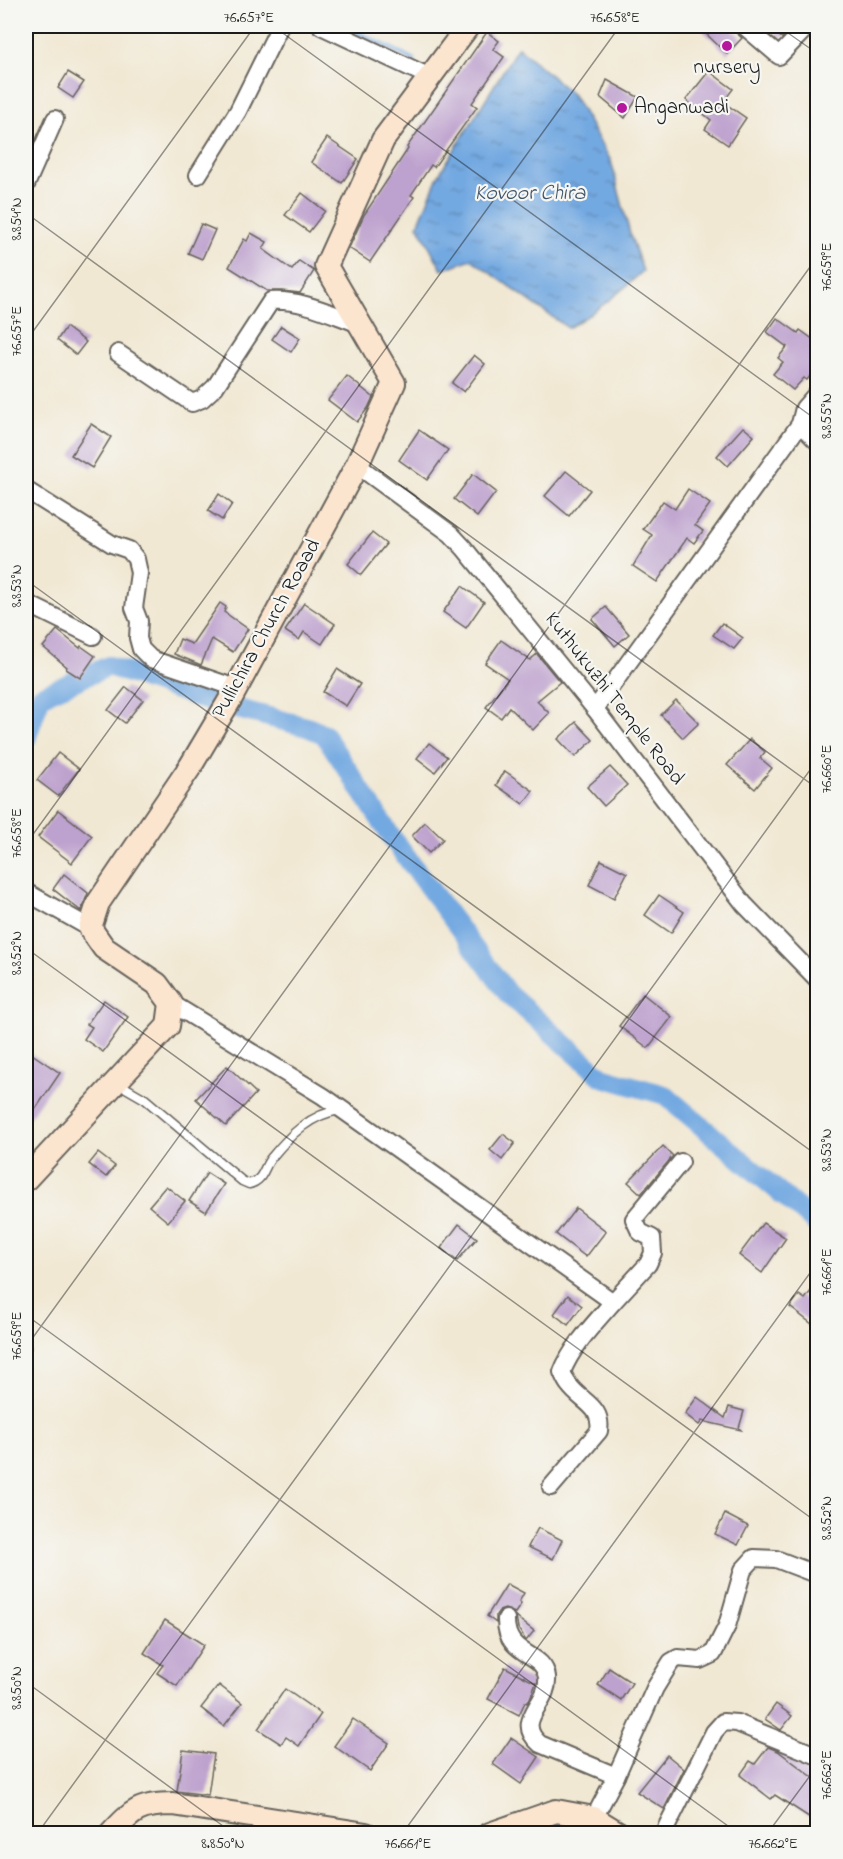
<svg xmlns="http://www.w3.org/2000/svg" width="843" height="1859" viewBox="0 0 843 1859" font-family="'Indie Flower',sans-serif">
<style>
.water{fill:url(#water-ripples);stroke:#48627e;stroke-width:1.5}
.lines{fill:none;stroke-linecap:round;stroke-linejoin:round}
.stream{stroke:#73a9e1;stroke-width:5}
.canal{stroke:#73a9e1;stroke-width:20}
.building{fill:#bda1ce}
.service-casing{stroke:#67635c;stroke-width:11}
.minor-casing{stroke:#67635c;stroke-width:20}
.secondary-casing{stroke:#67635c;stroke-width:26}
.service{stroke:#fff;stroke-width:8}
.minor{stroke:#fff;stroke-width:16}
.secondary{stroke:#fbe5cf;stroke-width:22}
.ticks{fill:none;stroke:#1c1c1c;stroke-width:1.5;stroke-opacity:0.45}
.poi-dot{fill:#b5179e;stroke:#f6f6f2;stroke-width:2}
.labels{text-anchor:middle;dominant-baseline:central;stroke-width:4.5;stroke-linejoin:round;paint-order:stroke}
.poi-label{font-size:21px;fill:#1c1c1c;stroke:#f6f6f2}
.street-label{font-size:21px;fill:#1c1c1c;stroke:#f6f6f2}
.water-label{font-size:22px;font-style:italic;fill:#3f546b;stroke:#f6f6f2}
.neatline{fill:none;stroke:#1c1c1c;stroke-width:2}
.ticks-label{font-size:15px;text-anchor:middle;fill:#1c1c1c}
</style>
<defs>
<pattern id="water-ripples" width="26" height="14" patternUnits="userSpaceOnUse" patternTransform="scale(1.5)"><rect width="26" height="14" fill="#73a9e1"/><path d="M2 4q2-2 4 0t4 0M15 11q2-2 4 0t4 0" fill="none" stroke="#5e89b6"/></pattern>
</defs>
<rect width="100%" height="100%" fill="#f6f6f2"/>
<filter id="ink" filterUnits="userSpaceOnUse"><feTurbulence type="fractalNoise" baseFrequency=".0167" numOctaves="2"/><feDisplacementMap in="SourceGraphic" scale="12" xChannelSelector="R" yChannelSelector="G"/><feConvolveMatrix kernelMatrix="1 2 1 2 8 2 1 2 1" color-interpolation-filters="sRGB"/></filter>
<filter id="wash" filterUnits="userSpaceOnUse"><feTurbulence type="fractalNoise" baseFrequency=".008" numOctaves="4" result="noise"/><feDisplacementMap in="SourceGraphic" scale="24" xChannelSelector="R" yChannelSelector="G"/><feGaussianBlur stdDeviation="1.35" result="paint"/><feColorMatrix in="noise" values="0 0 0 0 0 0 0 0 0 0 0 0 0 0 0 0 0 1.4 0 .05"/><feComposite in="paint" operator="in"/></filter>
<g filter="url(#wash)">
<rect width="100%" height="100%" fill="#f1e8d3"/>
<path class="water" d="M518,47L573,95L611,161L630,234L643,271C620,293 596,312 568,328L471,259L442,270L418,225L438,176Z"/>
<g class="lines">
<path class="stream" d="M344,26L414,60"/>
<g class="canal">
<path d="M238,709L307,727L324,734L395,842L508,994L602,1077L665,1095L818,1225"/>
<path d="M26,739L41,696L109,666L214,703"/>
</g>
</g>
<g id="blocks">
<g class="building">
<path d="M698,26H728L742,38L727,54Z"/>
<path d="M765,26H794L782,38Z"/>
<path d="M487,32L499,41L493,49L504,57L472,103L477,107L434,167L431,165L411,195L414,197L370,262L349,248L364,215L408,149L407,147Z"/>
<path d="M709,71L733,89L723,102L746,118L728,145L705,129L711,120L686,100Z"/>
<path d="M68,72L84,82L73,98L58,88Z"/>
<path d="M607,80L638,97L625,118L600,97Z"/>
<path d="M327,138L358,159L342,183L311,162Z"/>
<path d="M302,193L325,211L309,232L285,215Z"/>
<path d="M201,224L215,230L202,259L188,253Z"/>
<path d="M251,233L267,242L263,249L292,270L299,261L314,271L300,293L282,291H267L229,267L244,239L247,241Z"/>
<path d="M777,318L798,333L800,330L818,343V366L807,380L804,378L793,390L773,374L783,362L778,358L787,347L767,332Z"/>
<path d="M281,326L300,338L291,352L272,339Z"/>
<path d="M66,327L86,342L76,355L57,340Z"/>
<path d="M474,355L485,364L464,392L452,383Z"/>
<path d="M347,376L373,397L368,408L357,422L328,400Z"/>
<path d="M91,424L111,437L92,468L71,455Z"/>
<path d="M743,427L754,436L728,466L717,456Z"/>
<path d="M419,430L448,450L427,480L399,460Z"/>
<path d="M566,471L590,490L569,516L545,496Z"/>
<path d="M473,474L496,492L477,517L454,499Z"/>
<path d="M688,489L710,504L695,525L703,531L694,543L687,538L657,582L633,566L652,535L643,529L663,501L675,509Z"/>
<path d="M219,494L232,504L222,520L208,511Z"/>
<path d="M372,533L386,544L361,575L348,564Z"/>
<path d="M462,586L484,602L466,628L443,612Z"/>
<path d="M220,603L226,607L224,612L248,629L233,652L212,639L201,665L174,654L180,639L192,644Z"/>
<path d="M304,603L335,624L322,644L304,632L299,640L285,631Z"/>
<path d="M606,607L629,634L615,646L592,619Z"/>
<path d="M722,623L743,638L734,649L713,635Z"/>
<path d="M57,630L80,648L81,646L95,656L80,678L66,669L67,667L43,647Z"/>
<path d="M501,640L530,660L537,654L560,682L537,701L549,713L533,730L509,707L501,718L486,707L508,679L485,663Z"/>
<path d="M337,669L360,684L346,706L323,692Z"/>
<path d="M126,687L143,700L125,723L108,710Z"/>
<path d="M676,700L699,723L683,738L661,715Z"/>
<path d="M576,722L593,740L575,757L558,739Z"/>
<path d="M750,739L765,752L760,758L772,768L755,789L727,765Z"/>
<path d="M429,743L447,757L435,772L417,758Z"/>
<path d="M58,753L79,769L58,796L37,780Z"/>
<path d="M610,767L627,785L604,806L587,787Z"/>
<path d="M505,771L533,791L523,804L496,785Z"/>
<path d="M58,810L92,836L72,863L38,837Z"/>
<path d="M425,822L443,839L429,853L412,836Z"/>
<path d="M601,860L627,873L614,898L589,885Z"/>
<path d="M64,874L88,893L81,911L53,889Z"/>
<path d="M659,895L684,912L671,933L645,915Z"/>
<path d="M643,994L672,1017L648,1048L619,1026Z"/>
<path d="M104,1000L128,1017L103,1052L84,1039L92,1027L87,1024Z"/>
<path d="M26,1050L60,1073L26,1123Z"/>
<path d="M227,1066L256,1093L226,1126L196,1099Z"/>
<path d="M503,1134L515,1143L502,1160L490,1150Z"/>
<path d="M663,1146L673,1156L641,1194L628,1182Z"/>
<path d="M98,1153L115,1166L106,1177L89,1164Z"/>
<path d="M207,1173L224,1184L206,1212L189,1201Z"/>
<path d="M166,1186L185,1201L168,1222L149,1206Z"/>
<path d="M576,1208L606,1231L586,1257L556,1234Z"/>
<path d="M763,1223L786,1238L762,1273L739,1255Z"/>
<path d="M459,1224L477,1238L457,1261L441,1248Z"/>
<path d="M818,1282V1317L812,1324L790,1307L799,1295L805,1299Z"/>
<path d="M568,1295L582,1306L568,1325L554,1314Z"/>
<path d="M697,1397L725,1418L729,1407L744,1411L739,1428L741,1430L702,1421L699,1425L685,1414Z"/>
<path d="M725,1514L748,1526L738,1545L715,1534Z"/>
<path d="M538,1528L562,1540L553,1559L528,1547Z"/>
<path d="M507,1584L524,1593L519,1602L521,1604L515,1613L505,1609L499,1611L496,1615V1623L487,1616Z"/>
<path d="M516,1617L534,1631L526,1641L518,1628Z"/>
<path d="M165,1620L204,1645L177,1686L157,1673L163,1665L144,1653Z"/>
<path d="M505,1667L536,1683L530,1699L527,1703L525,1702L519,1715L488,1699Z"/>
<path d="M609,1668L632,1683L621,1700L598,1685Z"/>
<path d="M219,1685L242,1703L224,1726L201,1708Z"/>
<path d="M285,1689L321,1714L299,1746L286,1737L281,1744L258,1729Z"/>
<path d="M776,1704L792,1716L781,1730L765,1719Z"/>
<path d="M353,1719L389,1743L370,1771L334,1746Z"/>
<path d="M511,1738L539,1757L521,1784L493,1764Z"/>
<path d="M768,1747L778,1751L818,1781V1823L775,1795L771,1799L740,1775L750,1761L755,1764Z"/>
<path d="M183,1750L214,1754L208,1795L177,1791Z"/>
<path d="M667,1755L684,1769L664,1809L637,1792Z"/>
</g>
</g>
</g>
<g filter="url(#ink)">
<use href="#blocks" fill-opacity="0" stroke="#67635c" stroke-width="1.5"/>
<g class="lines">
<g class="service-casing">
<g id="service">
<path d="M118,1080L126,1088L145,1099L242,1181L249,1184C264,1181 263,1167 272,1157C290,1135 311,1114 340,1110"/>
<path d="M26,1347V1348"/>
</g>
</g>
<g class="minor-casing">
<g id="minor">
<path d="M321,26L430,77"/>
<path d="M744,26L779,56L808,26"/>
<path d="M198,175L238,111L280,26"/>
<path d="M26,185L55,119"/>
<path d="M118,353L192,403L202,399L215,387L271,301C301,299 331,314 360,324"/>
<path d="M800,424L818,442"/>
<path d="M357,465L451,534L464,548L595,709L744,904L818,980"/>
<path d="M26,490L112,544L129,550L136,559L139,573L134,608L139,621L138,638L141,649L151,659L236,688"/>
<path d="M26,603L93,636"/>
<path d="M595,709L800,424L804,408L818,392"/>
<path d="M26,892L90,928"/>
<path d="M171,1003L323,1096L613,1302C595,1323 572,1346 562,1372C564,1376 566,1382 569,1385C581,1402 603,1406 599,1431L551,1487"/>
<path d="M613,1302L648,1264L653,1253L652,1238L640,1232L634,1219L681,1162"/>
<path d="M506,1619C505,1657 544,1651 547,1677C550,1704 512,1720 540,1744L616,1776"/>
<path d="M594,1818L616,1776L655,1688L671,1662L678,1658L700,1660L713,1654L727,1626L743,1570L754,1558L776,1559L818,1575"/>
<path d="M663,1834L714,1732L723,1722L737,1723L818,1756"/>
</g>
</g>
<g class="secondary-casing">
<g id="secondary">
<path d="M26,1179L168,1026L171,1003L157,984L104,948L90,928L98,903L190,767L231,698L357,465L394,383L326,266L383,140L468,26"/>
<path d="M111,1834C133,1810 140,1804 173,1804L366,1834"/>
<path d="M490,1834L556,1811L594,1818L620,1834"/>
</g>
</g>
<use href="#service" class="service"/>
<use href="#minor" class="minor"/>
<use href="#secondary" class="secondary"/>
</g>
</g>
<path class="ticks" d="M273,26L818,421M778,26L818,54M26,213L818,789M26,341L255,26M26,580L818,1156M26,844L620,26M26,948L818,1523M26,1315L739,1834M26,1347L818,256M26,1682L234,1834M37,1834L818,759M402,1834L818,1262M767,1834L818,1765"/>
<g class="poi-dot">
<circle cx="727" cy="46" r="6"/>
<circle cx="622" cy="108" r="6"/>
</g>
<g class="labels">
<g class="poi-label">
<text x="727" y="68">nursery</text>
<text x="634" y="108" text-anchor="start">Anganwadi</text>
</g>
<g class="street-label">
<text transform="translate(267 629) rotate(-61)">Pullichira Church Roaad</text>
<text transform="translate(614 699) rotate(52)">Kuthukuzhi Temple Road</text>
</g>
<g class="water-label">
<text x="530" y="194">Kovoor Chira</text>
</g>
</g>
<rect width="843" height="1859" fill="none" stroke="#f6f6f2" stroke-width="66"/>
<rect x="33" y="33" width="777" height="1793" class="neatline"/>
<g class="ticks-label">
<text x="249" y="22">76.657°E</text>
<text x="615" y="22">76.658°E</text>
<text transform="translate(16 219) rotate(-90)" y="5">8.854°N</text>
<text transform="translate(826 267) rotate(-90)" y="5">76.659°E</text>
<text transform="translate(16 331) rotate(-90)" y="5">76.657°E</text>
<text transform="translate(826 416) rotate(-90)" y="5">8.855°N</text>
<text transform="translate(16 586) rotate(-90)" y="5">8.853°N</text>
<text transform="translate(826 769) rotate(-90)" y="5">76.660°E</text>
<text transform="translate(16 833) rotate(-90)" y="5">76.658°E</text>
<text transform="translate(16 953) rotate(-90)" y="5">8.852°N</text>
<text transform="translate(826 1150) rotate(-90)" y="5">8.853°N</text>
<text transform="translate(826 1272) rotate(-90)" y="5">76.661°E</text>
<text transform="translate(16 1336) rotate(-90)" y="5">76.659°E</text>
<text transform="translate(826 1518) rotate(-90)" y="5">8.852°N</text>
<text transform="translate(16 1688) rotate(-90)" y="5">8.850°N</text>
<text transform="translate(826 1775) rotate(-90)" y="5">76.662°E</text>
<text x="223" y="1848">8.850°N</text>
<text x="408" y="1848">76.661°E</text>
<text x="773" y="1848">76.662°E</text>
</g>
</svg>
